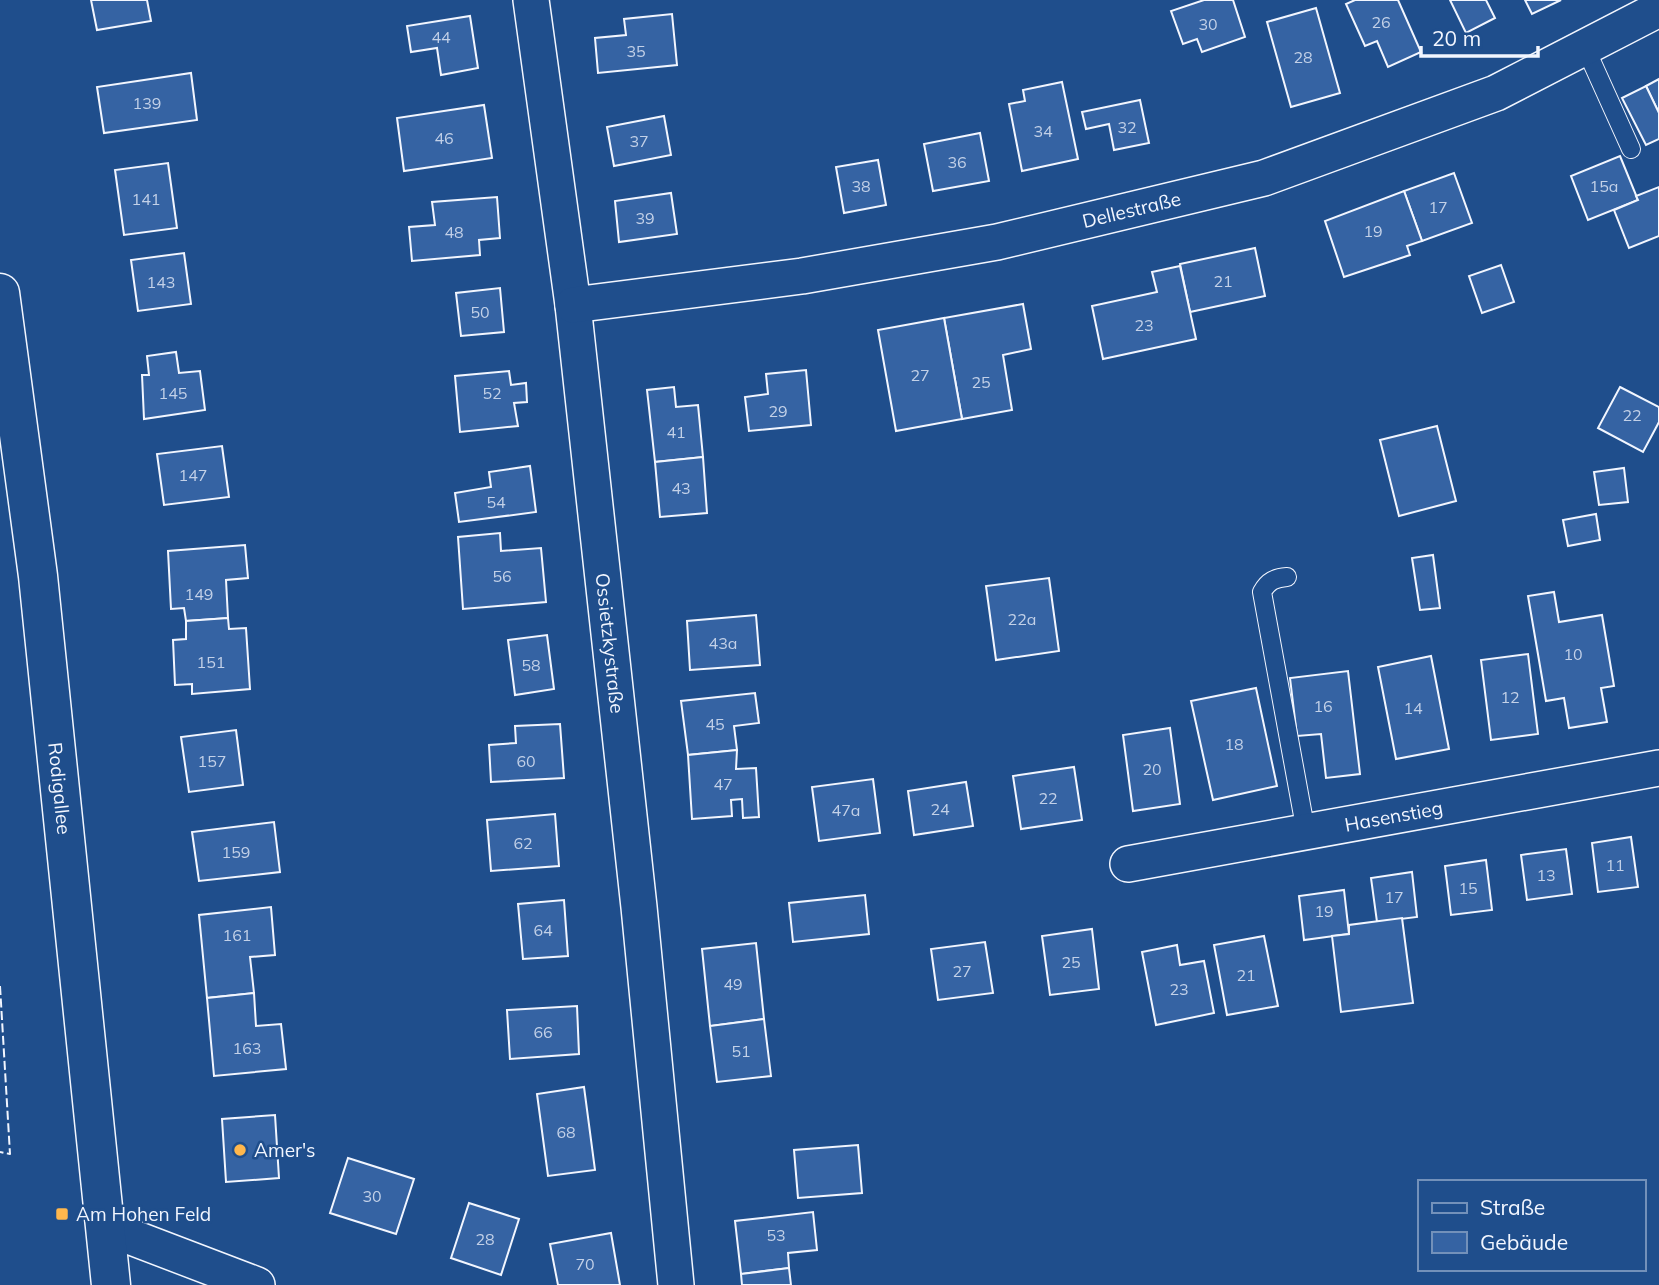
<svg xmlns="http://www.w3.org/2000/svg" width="1659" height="1285" viewBox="0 0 1659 1285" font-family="Mulish,sans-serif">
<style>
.building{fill:#3563a3;stroke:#f2f6ff;stroke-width:2}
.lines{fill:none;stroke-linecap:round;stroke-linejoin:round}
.lane-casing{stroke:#f2f6ff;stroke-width:20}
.street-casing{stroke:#f2f6ff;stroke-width:38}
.secondary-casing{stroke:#f2f6ff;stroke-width:41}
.lane{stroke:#1f4e8c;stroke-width:18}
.street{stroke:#1f4e8c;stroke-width:35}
.secondary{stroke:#1f4e8c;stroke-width:38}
.fence{stroke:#f2f6ff;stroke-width:2;stroke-dasharray:9 3.5;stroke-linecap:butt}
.poi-dot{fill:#ffb74d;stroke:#1f4e8c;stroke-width:2.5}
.labels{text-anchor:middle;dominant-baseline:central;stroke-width:5;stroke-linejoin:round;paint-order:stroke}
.number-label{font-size:16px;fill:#c3d1e8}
.street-label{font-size:19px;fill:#f2f6ff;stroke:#1f4e8c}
.poi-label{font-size:19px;fill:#f2f6ff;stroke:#1f4e8c;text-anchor:start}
</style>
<rect width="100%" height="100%" fill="#1f4e8c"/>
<g class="building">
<path d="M91,0H147L151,21L97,30Z"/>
<path d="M1204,0H1233L1245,37L1202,52L1197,39L1183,44L1171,11Z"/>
<path d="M1355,0H1398L1421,52L1388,67L1377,41L1365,46L1346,4Z"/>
<path d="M1450,0H1486L1495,18L1466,33Z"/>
<path d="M1525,0H1561L1532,14Z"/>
<path d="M1316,8L1340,93L1291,107L1267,22Z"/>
<path d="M672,14L677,65L598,73L595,38L626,35L624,19Z"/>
<path d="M470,16L478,68L441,75L437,48L411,52L407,26Z"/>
<path d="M191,73L197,120L104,133L97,87Z"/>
<path d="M1659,79V113L1646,86Z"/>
<path d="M1062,82L1078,159L1022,171L1009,104L1025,101L1023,90Z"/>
<path d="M1646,86L1659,113V139L1646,145L1622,98Z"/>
<path d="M1140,100L1149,143L1114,150L1109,124L1086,129L1082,112Z"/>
<path d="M484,105L492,158L404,171L397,118Z"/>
<path d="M664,116L671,155L614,166L607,127Z"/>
<path d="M980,133L989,181L933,191L924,144Z"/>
<path d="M1620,156L1638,200L1588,220L1571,176Z"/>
<path d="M878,160L886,205L844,213L836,167Z"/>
<path d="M168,163L177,228L124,235L115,170Z"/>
<path d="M1454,173L1472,223L1422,241L1404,191Z"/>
<path d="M1659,187V236L1629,248L1614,210L1638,200L1636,196Z"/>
<path d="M1404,191L1422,241L1407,246L1410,255L1344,277L1325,221Z"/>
<path d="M671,193L677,234L619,242L615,201Z"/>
<path d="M497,197L500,238L479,240L480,255L412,261L409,227L435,225L432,202Z"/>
<path d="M1255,248L1265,296L1190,312L1180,264Z"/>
<path d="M184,253L191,304L138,311L131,260Z"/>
<path d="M1501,265L1514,302L1482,313L1469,276Z"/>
<path d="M1180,266L1196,339L1103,359L1092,306L1157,292L1152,272Z"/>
<path d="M500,288L504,332L461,336L456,293Z"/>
<path d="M1023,304L1031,349L1003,355L1012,410L962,419L944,318Z"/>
<path d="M944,318L962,419L896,431L878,330Z"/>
<path d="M176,352L179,373L200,371L205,410L144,419L142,375H149L147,356Z"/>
<path d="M806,370L811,425L749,431L745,397L768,394L766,374Z"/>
<path d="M509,371L511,385L526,383L527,402L514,403L518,426L460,432L455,376Z"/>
<path d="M674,387L676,407L698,405L703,457L655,462L647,390Z"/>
<path d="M1620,387L1659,407V422L1643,452L1598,428Z"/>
<path d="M1437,426L1456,501L1399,516L1380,440Z"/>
<path d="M222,446L229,497L164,505L157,454Z"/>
<path d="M703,457L707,513L660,517L655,462Z"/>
<path d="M530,466L536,512L459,522L455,493L491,487L489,472Z"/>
<path d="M1624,468L1628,502L1599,505L1594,472Z"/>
<path d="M1596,514L1600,540L1568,546L1563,520Z"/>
<path d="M500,533L501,551L541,548L546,602L463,609L458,537Z"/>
<path d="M245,545L248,578L226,580L228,618L186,621L184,608L171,609L168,551Z"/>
<path d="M1433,555L1440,608L1420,610L1412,558Z"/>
<path d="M1049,578L1059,651L996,660L986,586Z"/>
<path d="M1554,592L1559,622L1602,615L1614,686L1601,688L1607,722L1569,728L1564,698L1546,701L1528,596Z"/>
<path d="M756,615L760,665L690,670L687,621Z"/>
<path d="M228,618L229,629L246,628L250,689L192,694V684L175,685L173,640L186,639V621Z"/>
<path d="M547,635L554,689L515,695L508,640Z"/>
<path d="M1528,654L1538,734L1491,740L1481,660Z"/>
<path d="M1431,656L1449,749L1396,759L1378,667Z"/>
<path d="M1348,671L1360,774L1326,778L1321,734L1297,736L1290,678Z"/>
<path d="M1256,688L1277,786L1213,800L1191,701Z"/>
<path d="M755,693L759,723L734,726L737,750L688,755L681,701Z"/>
<path d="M560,724L564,778L491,782L489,745L516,743L515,726Z"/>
<path d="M1170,728L1180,804L1133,811L1123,735Z"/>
<path d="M236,730L243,785L189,792L181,737Z"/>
<path d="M737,750L736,769L756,768L759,817L743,818L742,799L731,800L732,816L692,819L688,755Z"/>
<path d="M1074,767L1082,820L1021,829L1013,776Z"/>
<path d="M873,779L880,833L819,841L812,787Z"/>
<path d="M966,782L973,826L914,835L908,791Z"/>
<path d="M555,814L559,866L491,871L487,820Z"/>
<path d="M274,822L280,872L199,881L192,832Z"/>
<path d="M1631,837L1638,887L1598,892L1592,843Z"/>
<path d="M1566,849L1572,894L1527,900L1521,855Z"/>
<path d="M1486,860L1492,910L1451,915L1445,866Z"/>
<path d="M1412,872L1417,917L1377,922L1371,878Z"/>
<path d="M1344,890L1349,934L1304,940L1299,896Z"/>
<path d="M865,895L869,934L793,942L789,903Z"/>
<path d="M564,900L568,956L523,959L518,904Z"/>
<path d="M271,907L275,955L250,957L254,993L207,998L199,915Z"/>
<path d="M1402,918L1413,1003L1341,1012L1332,936L1349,934V925Z"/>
<path d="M1092,929L1099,989L1050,995L1042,936Z"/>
<path d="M1264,936L1278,1006L1227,1015L1214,945Z"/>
<path d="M985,942L993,993L938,1000L931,949Z"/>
<path d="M756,943L764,1019L710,1026L702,949Z"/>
<path d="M1177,945L1180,965L1204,961L1214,1013L1156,1025L1142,952Z"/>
<path d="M254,993L256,1026L281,1024L286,1069L214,1076L207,998Z"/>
<path d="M577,1006L579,1054L510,1059L507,1010Z"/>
<path d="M764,1019L771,1076L717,1082L710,1026Z"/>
<path d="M584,1087L595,1170L548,1176L537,1094Z"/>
<path d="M275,1115L279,1178L226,1182L222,1119Z"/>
<path d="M858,1145L862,1193L798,1198L794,1150Z"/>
<path d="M348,1158L414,1179L396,1234L330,1213Z"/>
<path d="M469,1203L519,1219L501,1275L451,1258Z"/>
<path d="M813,1212L817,1250L788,1253L789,1268L741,1274L735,1221Z"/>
<path d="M611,1233L620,1285H558L550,1244Z"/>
<path d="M789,1268L791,1285H742L741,1274Z"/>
</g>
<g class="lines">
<g class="lane-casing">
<g id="lane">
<path d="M1585,47L1631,149"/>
<path d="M1287,577C1275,578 1268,581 1262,592L1306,832"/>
</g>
</g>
<g class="street-casing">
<g id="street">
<path id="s1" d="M531,0L573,305L639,907L676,1285"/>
<path id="s2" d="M573,305L802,276L997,242L1264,178L1496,93L1659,9"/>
<path id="s3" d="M1128,864L1659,768"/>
<path d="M105,1227L257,1285"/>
</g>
</g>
<g class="secondary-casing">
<g id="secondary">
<path id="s4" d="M0,293L38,576L111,1285"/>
</g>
</g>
<use href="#lane" class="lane"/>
<use href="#street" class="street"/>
<use href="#secondary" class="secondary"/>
<path class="fence" d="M0,986L10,1154L0,1152"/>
</g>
<g class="poi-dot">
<circle cx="240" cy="1150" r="7"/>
<rect x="55" y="1207" width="14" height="14" rx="3.5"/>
</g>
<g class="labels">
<g class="number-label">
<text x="1381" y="22">26</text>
<text x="1208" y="24">30</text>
<text x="441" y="37">44</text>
<text x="636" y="51">35</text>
<text x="1303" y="57">28</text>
<text x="147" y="103">139</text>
<text x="1127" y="127">32</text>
<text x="1043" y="131">34</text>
<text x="444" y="138">46</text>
<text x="639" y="141">37</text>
<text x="957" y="162">36</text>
<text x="861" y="186">38</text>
<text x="1604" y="186">15a</text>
<text x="146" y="199">141</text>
<text x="1438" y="207">17</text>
<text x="645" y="218">39</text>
<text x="1373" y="231">19</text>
<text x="454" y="232">48</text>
<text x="1223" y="281">21</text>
<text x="161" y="282">143</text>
<text x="480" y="312">50</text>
<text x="1144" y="325">23</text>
<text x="920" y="375">27</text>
<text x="981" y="382">25</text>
<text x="173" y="393">145</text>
<text x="492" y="393">52</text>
<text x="778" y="411">29</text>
<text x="1632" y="415">22</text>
<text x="676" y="432">41</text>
<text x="193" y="475">147</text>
<text x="681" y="488">43</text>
<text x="496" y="502">54</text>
<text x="502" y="576">56</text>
<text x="199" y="594">149</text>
<text x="1022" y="619">22a</text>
<text x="723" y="643">43a</text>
<text x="1573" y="654">10</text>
<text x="211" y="662">151</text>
<text x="531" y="665">58</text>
<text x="1510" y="697">12</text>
<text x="1323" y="706">16</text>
<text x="1413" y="708">14</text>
<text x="715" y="724">45</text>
<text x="1234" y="744">18</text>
<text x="212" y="761">157</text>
<text x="526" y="761">60</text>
<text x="1152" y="769">20</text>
<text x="723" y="784">47</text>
<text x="1048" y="798">22</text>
<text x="940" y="809">24</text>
<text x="846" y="810">47a</text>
<text x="523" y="843">62</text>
<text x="236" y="852">159</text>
<text x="1615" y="865">11</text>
<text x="1546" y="875">13</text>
<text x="1468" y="888">15</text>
<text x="1394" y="897">17</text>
<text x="1324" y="911">19</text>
<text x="543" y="930">64</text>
<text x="237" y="935">161</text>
<text x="1071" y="962">25</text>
<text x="962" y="971">27</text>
<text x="1246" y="975">21</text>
<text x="733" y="984">49</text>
<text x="1179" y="989">23</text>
<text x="543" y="1032">66</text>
<text x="247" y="1048">163</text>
<text x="741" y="1051">51</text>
<text x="566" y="1132">68</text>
<text x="372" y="1196">30</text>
<text x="776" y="1235">53</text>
<text x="485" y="1239">28</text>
<text x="585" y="1264">70</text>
</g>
<g class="street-label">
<text stroke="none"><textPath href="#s2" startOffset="567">Dellestraße</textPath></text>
<text stroke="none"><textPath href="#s1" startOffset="648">Ossietzkystraße</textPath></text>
<text stroke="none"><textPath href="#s4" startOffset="499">Rodigallee</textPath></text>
<text stroke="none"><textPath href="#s3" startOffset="270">Hasenstieg</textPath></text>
</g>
<g class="poi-label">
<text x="254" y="1150">Amer's</text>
<text x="76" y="1214">Am Hohen Feld</text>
</g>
</g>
<rect x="1418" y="1180" width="228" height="91" fill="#1f4e8c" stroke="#7391ba" stroke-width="2"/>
<rect x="1432" y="1203" width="35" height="10" fill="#1f4e8c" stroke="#7391ba" stroke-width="2"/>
<text x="1480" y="1215" font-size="21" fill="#f2f6ff">Straße</text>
<rect x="1432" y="1232" width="35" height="21" fill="#3563a3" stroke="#7391ba" stroke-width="2"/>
<text x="1480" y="1250" font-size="21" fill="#f2f6ff">Gebäude</text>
<path d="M1421 46v10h117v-10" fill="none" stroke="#f2f6ff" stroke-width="3.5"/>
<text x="1432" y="46" font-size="21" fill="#f2f6ff" stroke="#1f4e8c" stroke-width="5" paint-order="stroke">20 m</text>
</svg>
